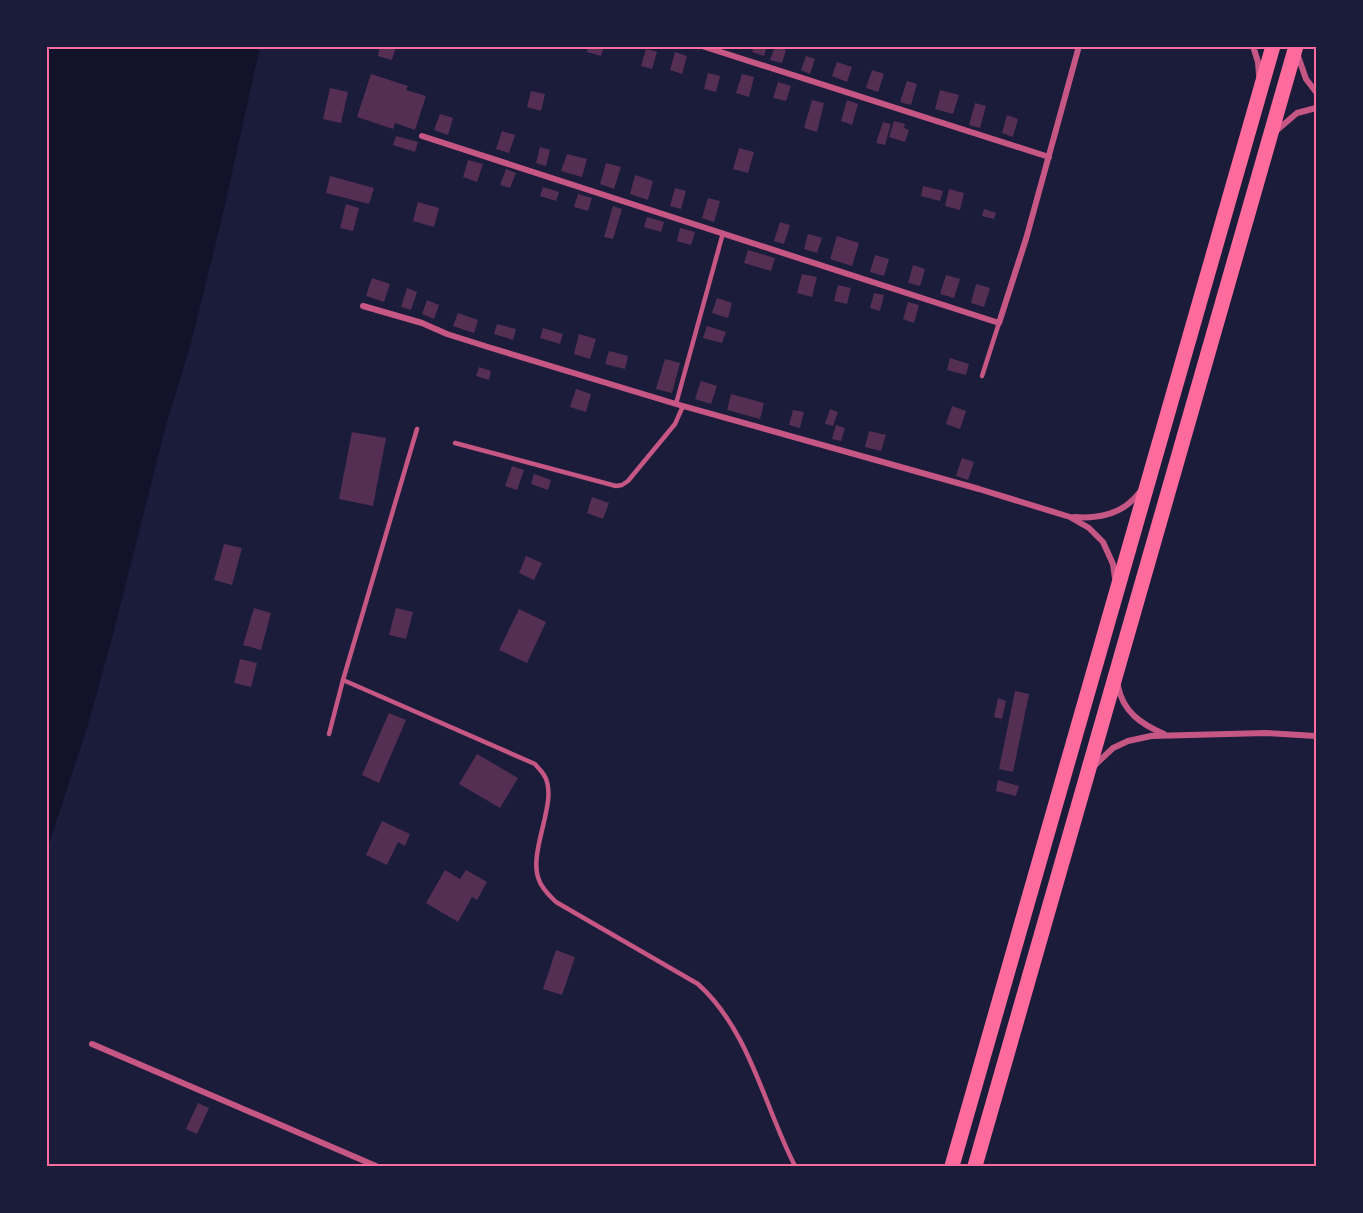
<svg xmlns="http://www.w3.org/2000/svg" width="1363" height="1213" viewBox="0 0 1363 1213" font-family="Manrope,sans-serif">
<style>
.water{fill:#12122b}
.building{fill:#542f53}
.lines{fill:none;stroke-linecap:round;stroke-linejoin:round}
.service{stroke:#c65784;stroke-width:4.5}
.minor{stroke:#c65784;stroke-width:6}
.trunk{stroke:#ff6b9d;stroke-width:15}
.neatline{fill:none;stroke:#ff6b9d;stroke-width:2}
</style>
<rect width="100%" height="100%" fill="#1b1b3a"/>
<path class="water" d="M47,46L260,47L222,218L191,343L164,432L114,631L87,728L47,850Z"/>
<g class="building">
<path d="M380,46H396L392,60L378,56Z"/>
<path d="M588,46H604L601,56L587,52Z"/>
<path d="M754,46H767L764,56L752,52Z"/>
<path d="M775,47L786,50L782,63L770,60Z"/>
<path d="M646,49L657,52L652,69L641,66Z"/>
<path d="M675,52L687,56L682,74L670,70Z"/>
<path d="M806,56L815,59L810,74L801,70Z"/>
<path d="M837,62L852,67L847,82L832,76Z"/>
<path d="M872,70L884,74L878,92L866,88Z"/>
<path d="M708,73L720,76L716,92L704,89Z"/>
<path d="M371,74L408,86L406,90L426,96L415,130L395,123L393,129L357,117Z"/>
<path d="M742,74L754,77L749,97L736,93Z"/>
<path d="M907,81L917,84L911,105L900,102Z"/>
<path d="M778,82L791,86L786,101L773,98Z"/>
<path d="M330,88L348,92L341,123L323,119Z"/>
<path d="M940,90L959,95L953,114L935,109Z"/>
<path d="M531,91L545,94L541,111L527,107Z"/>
<path d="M812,100L824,103L817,132L804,128Z"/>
<path d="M847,100L858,104L852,125L841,121Z"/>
<path d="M975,103L986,106L980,128L969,125Z"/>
<path d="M440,114L453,118L448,135L434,130Z"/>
<path d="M1007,115L1018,119L1013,137L1002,133Z"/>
<path d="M894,121L905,124L904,128L909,130L905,142L889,137Z"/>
<path d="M883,122L891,124L885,145L876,143Z"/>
<path d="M502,131L515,135L509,153L496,149Z"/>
<path d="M396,136L418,142L415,152L393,145Z"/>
<path d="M540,147L550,150L546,166L536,163Z"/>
<path d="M739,148L754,152L748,173L733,169Z"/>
<path d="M567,154L587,159L582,177L561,171Z"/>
<path d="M468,160L483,164L477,182L463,177Z"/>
<path d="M606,163L621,167L614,189L600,184Z"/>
<path d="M506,169L516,173L510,188L500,185Z"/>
<path d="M635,175L653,181L648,200L630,194Z"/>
<path d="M330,176L374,188L369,204L326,193Z"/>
<path d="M923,186L943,191L940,201L921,196Z"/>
<path d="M543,187L559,192L556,201L540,196Z"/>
<path d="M675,188L686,191L681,209L670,206Z"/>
<path d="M949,189L964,193L960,210L945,206Z"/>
<path d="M578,194L592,198L588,211L574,207Z"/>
<path d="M708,198L720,201L714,222L702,218Z"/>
<path d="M418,202L439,208L434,227L413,221Z"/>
<path d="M346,204L359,208L353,231L340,228Z"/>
<path d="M613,206L622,209L613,239L604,237Z"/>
<path d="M984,209L996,213L994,219L982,216Z"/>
<path d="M647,217L664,222L661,232L644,227Z"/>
<path d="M780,222L790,225L784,244L774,241Z"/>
<path d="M680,228L695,232L691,245L677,241Z"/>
<path d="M808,234L822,238L817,253L804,249Z"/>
<path d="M837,236L859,243L852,266L830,259Z"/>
<path d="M748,250L775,258L771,271L744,263Z"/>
<path d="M875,255L889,259L884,276L870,272Z"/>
<path d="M913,265L925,269L920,286L908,283Z"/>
<path d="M802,274L817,277L812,297L797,293Z"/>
<path d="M946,275L960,279L954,298L940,294Z"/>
<path d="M372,278L390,284L384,302L366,296Z"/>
<path d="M976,284L990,288L984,307L971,303Z"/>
<path d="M838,285L851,288L847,304L834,301Z"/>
<path d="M407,288L417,292L411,310L401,307Z"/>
<path d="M874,293L884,295L880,311L870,308Z"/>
<path d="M717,298L732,303L728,318L712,313Z"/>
<path d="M427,300L439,305L434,319L422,314Z"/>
<path d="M908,302L919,305L914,323L903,319Z"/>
<path d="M458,313L478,320L474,333L453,326Z"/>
<path d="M497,324L516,329L513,340L494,334Z"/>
<path d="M707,326L726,332L722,343L703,338Z"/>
<path d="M543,328L563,334L560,344L540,338Z"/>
<path d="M579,334L596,339L590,359L574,354Z"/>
<path d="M609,351L628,356L625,369L605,364Z"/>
<path d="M950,358L969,364L966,375L947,370Z"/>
<path d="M665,359L680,363L672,393L656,389Z"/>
<path d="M479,367L491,371L489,380L476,376Z"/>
<path d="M701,381L717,386L711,404L695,399Z"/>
<path d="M576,389L591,394L586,412L570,407Z"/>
<path d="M731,394L764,403L760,419L727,410Z"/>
<path d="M952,406L966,411L960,429L946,424Z"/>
<path d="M830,409L838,412L833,426L825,424Z"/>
<path d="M793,410L804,412L800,428L789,425Z"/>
<path d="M836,425L845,428L841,441L832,439Z"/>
<path d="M869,431L886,435L881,451L865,447Z"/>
<path d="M352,432L386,438L373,506L339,499Z"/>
<path d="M962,458L974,462L968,480L956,476Z"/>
<path d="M512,466L524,470L517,490L505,486Z"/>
<path d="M534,474L551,480L548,490L531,484Z"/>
<path d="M592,497L609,503L603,519L587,513Z"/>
<path d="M224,544L242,548L232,585L214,580Z"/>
<path d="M526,556L542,563L534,580L519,573Z"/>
<path d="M254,608L271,613L261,650L243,645Z"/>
<path d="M396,608L413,612L406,639L389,635Z"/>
<path d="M519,609L546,622L527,663L499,650Z"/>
<path d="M240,659L257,663L251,687L234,683Z"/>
<path d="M1015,691L1029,694L1013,772L999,769Z"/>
<path d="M998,698L1006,701L1002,719L994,717Z"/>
<path d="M389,713L406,720L379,783L362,775Z"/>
<path d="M477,754L518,778L500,808L459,784Z"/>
<path d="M998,780L1019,786L1016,796L996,791Z"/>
<path d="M382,821L410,834L405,846L398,842L387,865L366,855Z"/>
<path d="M445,870L460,879L466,870L487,882L477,900L472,897L458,922L426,903Z"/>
<path d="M556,950L575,957L562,995L543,989Z"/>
<path d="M198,1103L209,1108L197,1134L186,1129Z"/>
</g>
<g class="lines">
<g class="service">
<path d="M982,376L999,323"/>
<path d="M676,404L723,233"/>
<path d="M417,429L343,680L535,764C538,768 542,771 544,775C560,800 527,851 539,880C542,889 550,896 556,902L698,984C750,1031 764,1106 795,1166"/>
<path d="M455,443L616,486L622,485L628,481L675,424L683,406"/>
<path d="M329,734L343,680"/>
</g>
<g class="minor">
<path d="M702,46L1049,157"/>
<path d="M1253,46L1258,62L1259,75"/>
<path d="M1298,56L1306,79L1316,92"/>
<path d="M1276,131L1297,113L1316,108"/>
<path d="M422,136L999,323L1026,239L1079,46"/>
<path d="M363,306L422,323L447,334L488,347L676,404L979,489L1070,517L1089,528L1103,542L1113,564L1115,578"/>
<path d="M1074,517C1099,519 1123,514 1139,493"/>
<path d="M1118,686C1123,712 1141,724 1164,734"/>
<path d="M1095,765L1113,748L1128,741L1151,736L1266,733L1316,736"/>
<path d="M92,1044L376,1166"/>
</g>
<g class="trunk">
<path d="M952,1166L1273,46"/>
<path d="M975,1166L1296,46"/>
</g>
</g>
<rect width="1363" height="1213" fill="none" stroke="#1b1b3a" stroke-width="96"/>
<rect x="48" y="48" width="1267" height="1117" class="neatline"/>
</svg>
